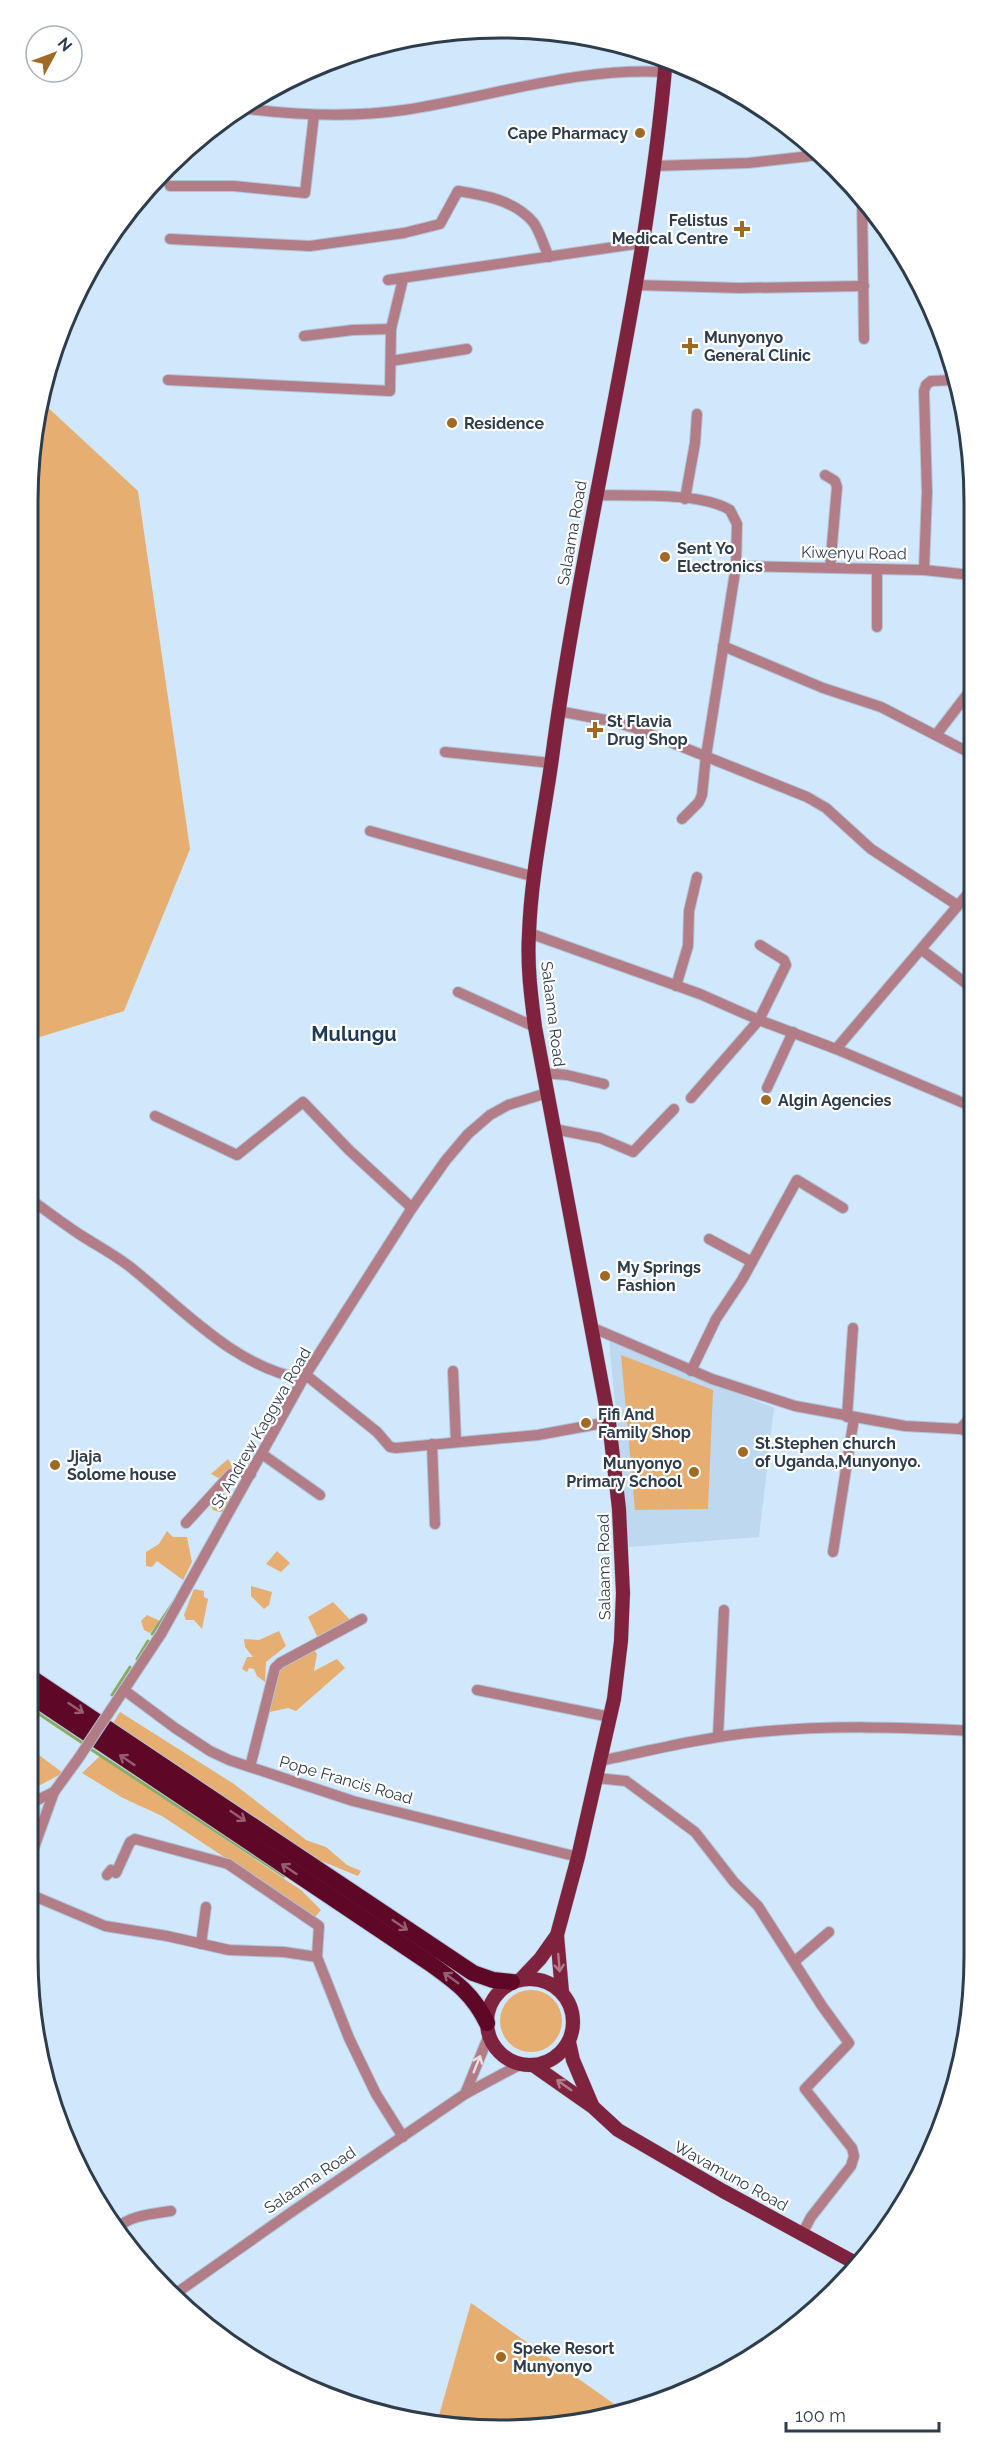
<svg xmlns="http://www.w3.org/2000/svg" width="1002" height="2458" viewBox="0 0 1002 2458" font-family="Raleway,sans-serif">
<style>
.built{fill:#bed8ef}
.green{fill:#e7ae71}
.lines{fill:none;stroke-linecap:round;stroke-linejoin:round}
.stream{stroke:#88ac62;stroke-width:3}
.minor-casing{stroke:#b0c5d9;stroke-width:12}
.major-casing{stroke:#b0c5d9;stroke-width:15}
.highway-casing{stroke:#b0c5d9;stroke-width:18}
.minor{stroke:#b27d86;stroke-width:10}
.major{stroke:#7e223d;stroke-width:14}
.highway{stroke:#5f0727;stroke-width:16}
.minor-bridge-casing{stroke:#b0c5d9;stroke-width:12;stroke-linecap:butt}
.minor-bridge{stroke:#b27d86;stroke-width:10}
.oneway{stroke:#975e73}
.oneway2{stroke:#b27a8b}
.oneway3{stroke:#ecdee1}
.poi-dot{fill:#a06924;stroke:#fff;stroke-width:2}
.labels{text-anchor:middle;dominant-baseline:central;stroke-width:4.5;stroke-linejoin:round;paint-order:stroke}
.poi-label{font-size:16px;font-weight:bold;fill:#2e3d4b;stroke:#fff;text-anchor:start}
.street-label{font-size:16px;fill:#2e3d4b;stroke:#fff}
.quarter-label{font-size:20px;font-weight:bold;fill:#1c3c59;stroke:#fff}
.rim{fill:none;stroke:#2e3d4b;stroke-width:3}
</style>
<rect width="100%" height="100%" fill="#d0e7fc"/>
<g class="built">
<path d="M609,1341L774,1408L759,1537L629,1547Z"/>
<path d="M40,1806L43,1810L27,1853V1811Z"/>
</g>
<g class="green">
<path d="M43,403L138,491L190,849L124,1011L27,1041V501Z"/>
<path d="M621,1355L713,1390L708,1509L635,1510Z"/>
<path d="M228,1459L233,1468L224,1481L211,1474Z"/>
<path d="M215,1493L229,1494L235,1502L230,1511L220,1512L213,1510L209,1501Z"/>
<path d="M167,1531L173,1537H187L192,1562L183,1580L157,1561L152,1567L146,1566V1552L159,1544Z"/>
<path d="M277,1551L290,1563L281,1572L266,1564Z"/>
<path d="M251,1586L272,1592L269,1605L264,1609L251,1596Z"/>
<path d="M194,1589L204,1591V1597L208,1599L202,1629L194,1620H186L184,1615Z"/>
<path d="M333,1602L352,1622L318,1638L308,1617Z"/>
<path d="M147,1615L160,1621L150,1633L144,1630L141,1621Z"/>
<path d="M279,1631L286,1646L266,1662L265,1682L257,1676L254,1669L249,1668L247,1672L242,1669L247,1657H253L245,1647L244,1639L259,1640Z"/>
<path d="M312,1647L317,1654L314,1671L337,1659L345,1668L296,1711L288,1708L270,1712L275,1668Z"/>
<path d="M120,1712L234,1784L306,1840L326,1847L347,1865L361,1871L358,1876L314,1858L113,1723Z"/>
<path d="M27,1746L63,1773L27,1792Z"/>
<path d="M100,1756L301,1890L321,1910L315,1917L162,1816L123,1798L82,1773Z"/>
<circle cx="531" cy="2021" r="31"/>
<path d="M471,2303L624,2411L594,2422L436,2426Z"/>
</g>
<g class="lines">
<g class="stream">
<path d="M152,1634L173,1603"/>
<path d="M137,1659L148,1641"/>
<path d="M112,1695L130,1667"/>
<path d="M27,1706L84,1744"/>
<path d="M89,1748L284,1876"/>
</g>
<g class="minor-casing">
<g id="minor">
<path d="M240,108C294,115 349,118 404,110C491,97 576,67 665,72"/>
<path d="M653,166L748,163L819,155"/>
<path d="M170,186H234L305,193L314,115"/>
<path d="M862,196L864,339"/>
<path d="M170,239L310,246L404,233L440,224L458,191C484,195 514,200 533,222C540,231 544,247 549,257"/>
<path d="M388,280L642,243"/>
<path d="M635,285L740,288L864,286"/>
<path d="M304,336L353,330L391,329"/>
<path d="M391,361L467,349"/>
<path d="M168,380L390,391L391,329L403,279"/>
<path d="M825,475L835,481L837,487L830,568"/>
<path d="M595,495C629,496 702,492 730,510L737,524L736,566L706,756L702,795L699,802L682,819"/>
<path d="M685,499L695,443L697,414"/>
<path d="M736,566L924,570L971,575"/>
<path d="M924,570L927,492L924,391L926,385L931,381L955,380"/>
<path d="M877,627V569"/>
<path d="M723,646L823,688L881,707L972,754"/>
<path d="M558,711L611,721L635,728L807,797L826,808L871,849L957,905"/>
<path d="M936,735L972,688"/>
<path d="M445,752L551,763"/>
<path d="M370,831L535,877"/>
<path d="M529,933L700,994L759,1020L836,1049L973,1107"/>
<path d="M922,950L972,988"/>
<path d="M676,986L688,946L689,911L697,877"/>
<path d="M458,992L535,1027"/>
<path d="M836,1049L972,889"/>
<path d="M543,1073L567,1075L604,1084"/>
<path d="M767,1088L793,1032"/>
<path d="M691,1098L759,1020L786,965L784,960L760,945"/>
<path d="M155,1116L237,1155L303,1102L349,1150L412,1208"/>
<path d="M554,1129L600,1138L633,1152L674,1109"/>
<path d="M27,1197C44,1209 61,1222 79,1234C96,1245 113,1254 129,1266C182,1308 234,1367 303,1379"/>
<path d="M709,1239L752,1262"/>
<path d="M591,1327L712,1379L795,1406L905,1426L960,1429L974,1433"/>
<path d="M453,1371L456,1442"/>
<path d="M691,1371L716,1319L742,1280L797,1180L843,1208"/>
<path d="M306,1375L377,1432L390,1447L396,1448L538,1435L609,1422"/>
<path d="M847,1417L853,1328"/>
<path d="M960,1429L974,1414"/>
<path d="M432,1444L435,1524"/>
<path d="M262,1454L320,1495"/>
<path d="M186,1523L231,1474L237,1472L251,1474"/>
<path d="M833,1552L854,1418"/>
<path d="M124,1690L175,1728L210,1751L229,1760L353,1801L578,1857"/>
<path d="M477,1690L610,1717"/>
<path d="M116,1702L161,1634L303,1379L412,1208L446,1160L468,1134L490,1115L508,1105L547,1093"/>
<path d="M718,1737L724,1610"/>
<path d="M600,1761C652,1750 705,1737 758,1732C830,1725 902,1727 974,1731"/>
<path d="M250,1767L275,1668L280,1663L362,1619"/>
<path d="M596,1778L626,1781L695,1832L734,1882L758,1906L822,2006L849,2043L805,2089L852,2148L854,2156L851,2166L811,2217L802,2234"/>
<path d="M27,1805L54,1792L78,1759"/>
<path d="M27,1867L54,1792"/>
<path d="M107,1875L111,1870L116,1873L130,1842L135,1839L228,1864L319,1926L317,1957L349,2038L376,2094L403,2137"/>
<path d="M27,1893L105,1926L167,1936L229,1950L284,1952L317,1957"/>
<path d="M201,1944L206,1907"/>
<path d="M795,1961L829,1932"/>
<path d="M465,2094L489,2035"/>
<path d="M116,2229C130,2215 152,2214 171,2211"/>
<path d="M175,2294L293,2211L465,2094L521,2064"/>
</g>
</g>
<g class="major-casing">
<g id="major">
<path d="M557,1935L562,1992"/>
<circle cx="530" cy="2022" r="43"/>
<path d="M521,1979L540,1959L557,1935L578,1857L614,1699L621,1641L623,1593L619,1509L609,1422L535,1027C531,996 527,965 529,934C531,875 544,816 552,758C583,524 646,294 666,58"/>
<path d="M569,2042L573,2060L592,2105"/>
<path d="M533,2065L593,2107L618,2130L723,2191L859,2265"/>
</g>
</g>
<g class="highway-casing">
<g id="highway">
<path d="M27,1675L473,1973L493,1980L512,1982"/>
<path d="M27,1693L431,1964C456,1982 473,1994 487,2023"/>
</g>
</g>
<use href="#minor" class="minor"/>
<use href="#major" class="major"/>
<use href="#highway" class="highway"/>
<g class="minor-bridge-casing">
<path id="minor-bridge" d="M78,1759L116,1702"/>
</g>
<use href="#minor-bridge" class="minor-bridge"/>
</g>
<defs><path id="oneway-shaft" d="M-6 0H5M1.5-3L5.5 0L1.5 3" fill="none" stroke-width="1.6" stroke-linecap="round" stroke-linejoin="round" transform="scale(1.5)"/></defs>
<g class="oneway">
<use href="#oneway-shaft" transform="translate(76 1708) rotate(34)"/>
<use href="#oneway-shaft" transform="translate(127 1760) rotate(-146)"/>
<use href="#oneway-shaft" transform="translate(238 1816) rotate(34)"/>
<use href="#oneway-shaft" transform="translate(289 1869) rotate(-146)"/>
<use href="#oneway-shaft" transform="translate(400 1925) rotate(34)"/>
<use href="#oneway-shaft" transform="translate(451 1978) rotate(-144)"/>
</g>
<g class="oneway2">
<use href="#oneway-shaft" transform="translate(559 1963) rotate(85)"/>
<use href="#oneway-shaft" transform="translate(564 2085) rotate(-145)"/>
</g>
<use class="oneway3" href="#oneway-shaft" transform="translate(477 2064) rotate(-68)"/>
<g class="poi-dot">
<circle cx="640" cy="133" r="6"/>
<path d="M739 220h6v6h6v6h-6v6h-6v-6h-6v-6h6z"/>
<path d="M687 337h6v6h6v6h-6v6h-6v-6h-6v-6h6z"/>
<circle cx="452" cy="423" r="6"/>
<circle cx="665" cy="557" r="6"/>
<path d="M592 721h6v6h6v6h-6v6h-6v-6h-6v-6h6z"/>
<circle cx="766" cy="1100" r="6"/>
<circle cx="605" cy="1276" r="6"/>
<circle cx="586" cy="1423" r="6"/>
<circle cx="743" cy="1452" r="6"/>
<circle cx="55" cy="1465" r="6"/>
<circle cx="694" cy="1472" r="6"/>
<circle cx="501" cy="2357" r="6"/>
</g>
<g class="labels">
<g class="poi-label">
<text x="628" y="133" text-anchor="end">Cape Pharmacy</text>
<text x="728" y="220" text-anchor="end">Felistus<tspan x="728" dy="18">Medical Centre</tspan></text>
<text x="704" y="337">Munyonyo<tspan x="704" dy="18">General Clinic</tspan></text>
<text x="464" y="423">Residence</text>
<text x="677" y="548">Sent Yo<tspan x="677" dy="18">Electronics</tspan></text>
<text x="607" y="721">St Flavia<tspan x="607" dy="18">Drug Shop</tspan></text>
<text x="778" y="1100">Algin Agencies</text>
<text x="617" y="1267">My Springs<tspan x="617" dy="18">Fashion</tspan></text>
<text x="598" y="1414">Fifi And<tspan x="598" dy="18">Family Shop</tspan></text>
<text x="755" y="1443">St.Stephen church<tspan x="755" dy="18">of Uganda,Munyonyo.</tspan></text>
<text x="67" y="1456">Jjaja<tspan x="67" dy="18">Solome house</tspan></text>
<text x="682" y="1463" text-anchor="end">Munyonyo<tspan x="682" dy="18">Primary School</tspan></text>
<text x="513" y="2348">Speke Resort<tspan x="513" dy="18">Munyonyo</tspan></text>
</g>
<g class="street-label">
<text transform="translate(572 533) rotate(-80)">Salaama Road</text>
<text transform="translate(854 553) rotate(1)">Kiwenyu Road</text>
<text transform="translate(553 1014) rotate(83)">Salaama Road</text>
<text transform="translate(261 1428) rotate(-60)">St Andrew Kaggwa Road</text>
<text transform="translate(604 1567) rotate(-91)">Salaama Road</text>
<text transform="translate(346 1780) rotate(16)">Pope Francis Road</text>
<text transform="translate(731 2176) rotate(29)">Wavamuno Road</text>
<text transform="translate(310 2180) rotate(-34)">Salaama Road</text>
</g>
<g class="quarter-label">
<text x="354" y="1034">Mulungu</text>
</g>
</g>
<path d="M0 0H1002V2458H0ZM501 38H501A463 463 0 0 1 964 501V1957A463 463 0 0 1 501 2420H501A463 463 0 0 1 38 1957V501A463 463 0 0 1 501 38Z" fill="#fff" fill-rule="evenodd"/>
<path class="rim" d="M501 38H501A463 463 0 0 1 964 501V1957A463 463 0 0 1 501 2420H501A463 463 0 0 1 38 1957V501A463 463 0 0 1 501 38Z"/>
<g transform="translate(54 54) rotate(49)"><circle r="28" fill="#ffffff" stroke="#abb1b7" stroke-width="1.5"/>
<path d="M0-4.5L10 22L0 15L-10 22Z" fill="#a06924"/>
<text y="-9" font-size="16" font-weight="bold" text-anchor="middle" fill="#2e3d4b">N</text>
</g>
<path d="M786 2422v9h153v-9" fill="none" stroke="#2e3d4b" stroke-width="3"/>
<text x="795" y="2422" font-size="18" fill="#2e3d4b" stroke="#ffffff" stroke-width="4.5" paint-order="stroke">100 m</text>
</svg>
